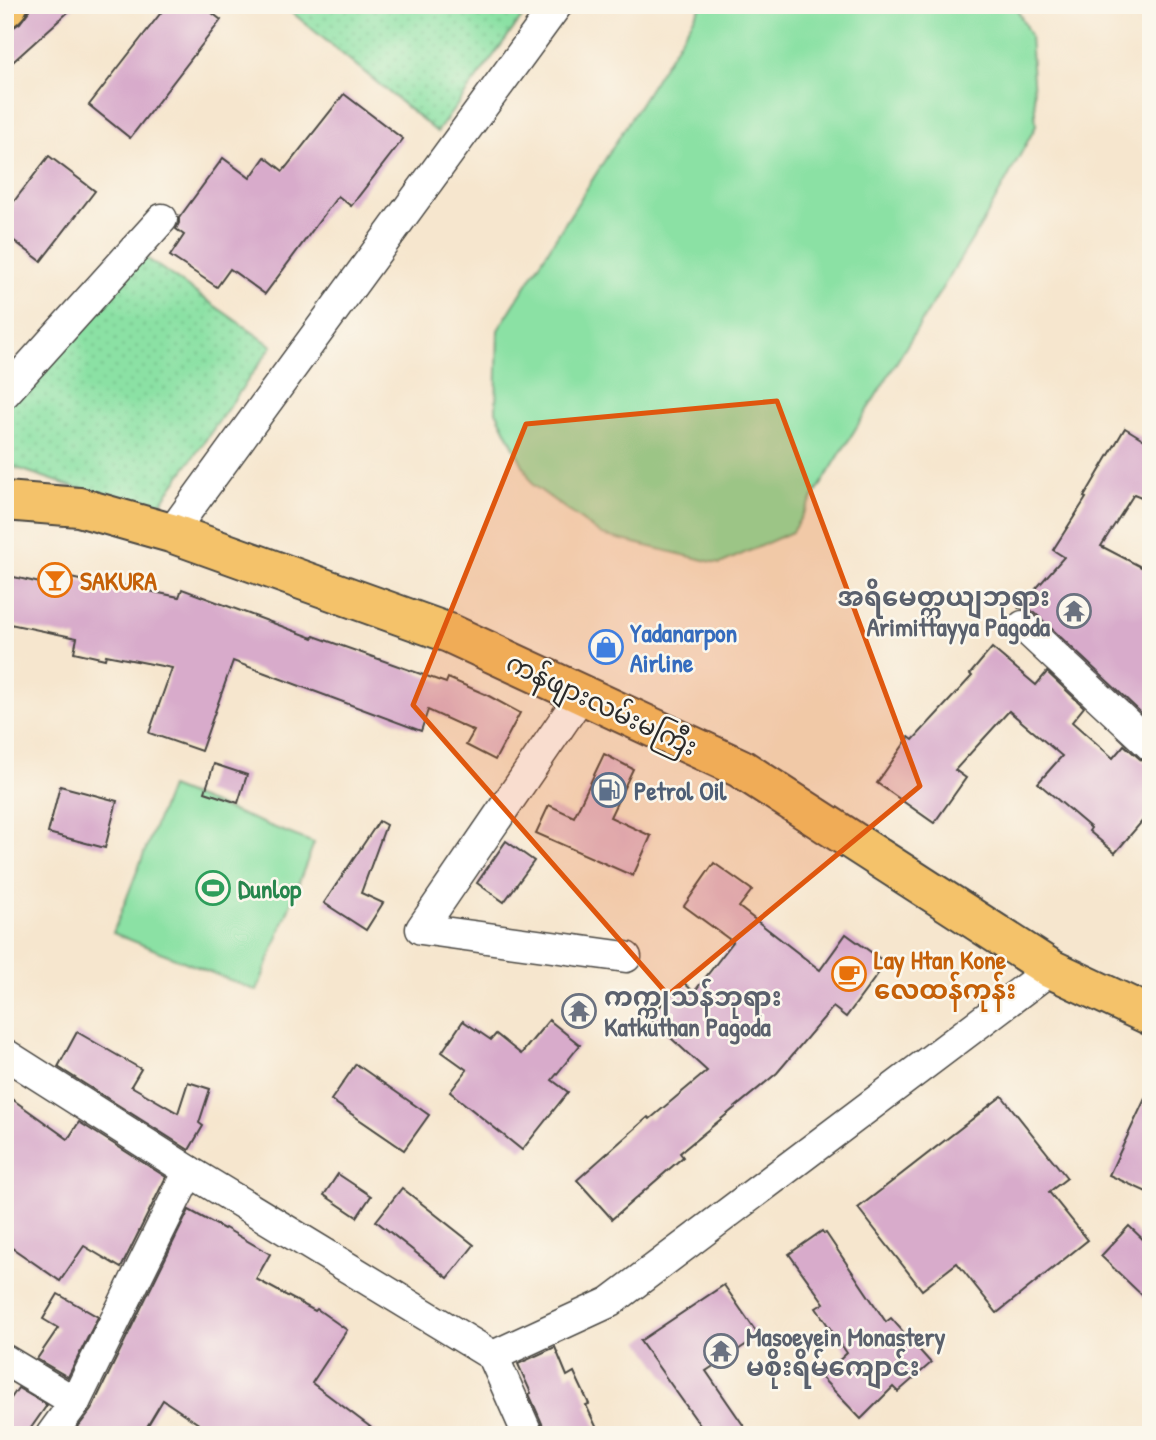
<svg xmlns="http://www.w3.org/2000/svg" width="1156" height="1440" viewBox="0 0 1156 1440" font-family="'Patrick Hand','Noto Sans Myanmar',sans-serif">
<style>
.park{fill:url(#park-dots);stroke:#5b8668;stroke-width:2}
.pitch{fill:#8be1a4;stroke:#5b8668;stroke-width:2}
.building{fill:#d8abcb}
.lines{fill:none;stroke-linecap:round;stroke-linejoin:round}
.minor-casing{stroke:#494743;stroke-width:33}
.major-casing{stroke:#494743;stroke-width:42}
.minor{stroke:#fff;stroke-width:30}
.major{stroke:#f4c26a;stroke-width:38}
.marked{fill:#df570e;fill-opacity:0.2;stroke:#df570e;stroke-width:5;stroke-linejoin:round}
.labels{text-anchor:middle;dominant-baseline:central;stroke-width:5;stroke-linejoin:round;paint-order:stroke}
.food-label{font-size:26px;font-weight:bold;fill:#c56008;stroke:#fbf7ec;text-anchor:start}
.worship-label{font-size:26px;font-weight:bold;fill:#5b616d;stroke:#fbf7ec;text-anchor:start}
.shop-label{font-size:26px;font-weight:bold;fill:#366cbe;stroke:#fbf7ec;text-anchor:start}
.street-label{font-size:26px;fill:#2b2b2b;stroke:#fbf7ec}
.service-label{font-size:26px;font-weight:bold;fill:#4e5e75;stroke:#fbf7ec;text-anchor:start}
.leisure-label{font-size:26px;font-weight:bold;fill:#27864d;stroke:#fbf7ec;text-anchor:start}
</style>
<defs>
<pattern id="park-dots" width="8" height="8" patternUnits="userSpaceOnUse" patternTransform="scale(1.75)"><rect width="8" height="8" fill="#8be1a4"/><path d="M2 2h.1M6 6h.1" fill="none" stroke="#78c18d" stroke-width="1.8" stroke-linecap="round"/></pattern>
</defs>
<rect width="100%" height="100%" fill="#fbf7ec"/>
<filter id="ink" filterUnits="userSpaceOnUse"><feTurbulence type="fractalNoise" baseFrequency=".0143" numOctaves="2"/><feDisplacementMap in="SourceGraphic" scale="14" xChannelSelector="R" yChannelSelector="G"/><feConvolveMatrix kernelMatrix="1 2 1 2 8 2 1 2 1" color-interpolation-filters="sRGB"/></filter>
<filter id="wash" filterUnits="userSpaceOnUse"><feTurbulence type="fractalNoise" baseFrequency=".00686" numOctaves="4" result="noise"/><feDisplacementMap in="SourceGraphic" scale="28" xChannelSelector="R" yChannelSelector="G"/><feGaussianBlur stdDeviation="1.57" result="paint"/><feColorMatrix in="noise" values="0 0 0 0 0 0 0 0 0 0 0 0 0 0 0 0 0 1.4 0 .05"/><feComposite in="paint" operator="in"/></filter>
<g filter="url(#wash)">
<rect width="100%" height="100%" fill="#f6e6ce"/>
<g class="park">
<path d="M283,5H531L437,132Z"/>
<path d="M138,252L272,346L153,514L5,464V378Z"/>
</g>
<g class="pitch">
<path d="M702,5H1015L1030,35L1036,126L986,217L792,532L720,564L602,535L533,485L496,411L498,330Z"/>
<path d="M170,787L314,843L257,991L113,933Z"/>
</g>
<g id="blocks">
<g class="building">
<path d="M29,5H76L5,69V29H11L20,23L29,11Z"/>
<path d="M167,5H202L221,20L130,138L89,105Z"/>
<path d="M344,94L403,139L351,206L338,196L265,294L230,269L217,287L170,256L184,235L176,229L179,223V218L223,158L250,178L265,157L283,171Z"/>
<path d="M49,156L95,191L41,261L5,234V213Z"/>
<path d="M1125,428L1151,444V501L1134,494L1101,546L1151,572V722L1035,613L1028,609L1019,608L1064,557L1053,550L1086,498L1084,497Z"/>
<path d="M43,572L89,582V579L179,597L182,589L313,638L314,636L446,683L448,678L487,695L520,713L495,760L466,745L474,731L428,710L421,731L233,661L201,751L149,733L172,668L106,655L105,659L74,652L77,638L5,623V575L40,583Z"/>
<path d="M992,648L1036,685L1047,672L1084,707L1072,722L1113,758L1124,745L1140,759L1146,763H1151V811L1115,853L1089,831L1091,828L1038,783L1062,756L1009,711L955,770L966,778L934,823L877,783L909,737L913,740L972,676L970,674Z"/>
<path d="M604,754L633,769L610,817L651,836L633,876L536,833L549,805L574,817Z"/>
<path d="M214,764L247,775L238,803L205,792Z"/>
<path d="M60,786L117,801L105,848L48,833Z"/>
<path d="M379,821L386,825L361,893L383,903L366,930L324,903Z"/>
<path d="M506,841L534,861L504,902L477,883Z"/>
<path d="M714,863L752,890L739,907L820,970L846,934L886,963L846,1017L833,1007L777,1073L680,1153L683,1157L612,1219L577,1180L648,1117L650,1119L707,1071L649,1018L683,982L694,992L733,942L684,906Z"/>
<path d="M549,1020L580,1045L552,1080L568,1092L522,1150L450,1092L467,1070L442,1052L463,1021L491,1040L496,1034L521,1054Z"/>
<path d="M77,1032L141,1069L131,1086L178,1113L188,1082L210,1089L199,1123L203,1126L189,1150L58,1067Z"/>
<path d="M356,1064L429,1115L404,1150L331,1100Z"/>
<path d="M1151,1086V1194L1109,1175Z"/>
<path d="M5,1094L68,1139L79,1122L166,1177L121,1268L84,1246L60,1281L5,1243Z"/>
<path d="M1002,1096L1067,1178L1049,1192L1088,1240L997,1313L957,1263L922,1290L858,1208Z"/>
<path d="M338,1174L371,1196L357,1217L324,1195Z"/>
<path d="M402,1188L474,1245L448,1278L376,1221Z"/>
<path d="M189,1210L224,1229L225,1228L270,1254L256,1279L315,1311L317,1309L347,1330L312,1383L381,1435H215L163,1400L142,1435H88L78,1427L91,1410Z"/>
<path d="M1129,1226L1151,1247V1304L1101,1256Z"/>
<path d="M822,1231L824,1234L826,1233L886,1322L891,1318L931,1363L898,1392L893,1387L861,1419L821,1377L847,1353L816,1308L824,1303L789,1254Z"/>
<path d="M724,1285L759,1336L706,1371L750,1435H707L640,1341Z"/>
<path d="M58,1294L98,1317L68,1377L37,1359L58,1328L43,1319Z"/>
<path d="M555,1347L567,1376L574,1372L589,1404L586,1405L600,1435H547L529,1394L531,1393L518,1364Z"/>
<path d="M18,1388L47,1405L26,1435H5V1407Z"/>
</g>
</g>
</g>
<g filter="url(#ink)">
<use href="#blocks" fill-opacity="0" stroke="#494743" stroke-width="2"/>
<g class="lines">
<g class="minor-casing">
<g id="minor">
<path d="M5,393L162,219"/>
<path d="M171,533L557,5"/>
<path d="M1023,626L1151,746"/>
<path d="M582,694L421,929L626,957"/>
<path d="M5,1054L189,1171L75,1402L51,1435"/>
<path d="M189,1171L493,1356L610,1302L1051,969"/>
<path d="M493,1356L528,1435"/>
<path d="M5,1360L75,1402"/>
</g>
</g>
<g class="major-casing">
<g id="major">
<path d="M5,8L8,5"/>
<path d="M5,501L79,507L171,533L449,633L740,768L1051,969L1151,1016"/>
</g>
</g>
<use href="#minor" class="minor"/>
<use href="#major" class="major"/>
</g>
</g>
<path class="marked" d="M777,401L920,786L668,995L413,705L526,424Z"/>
<defs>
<g id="bar-ring" transform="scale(1.75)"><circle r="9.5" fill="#fbf7ec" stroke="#e8710a" stroke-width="1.5"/><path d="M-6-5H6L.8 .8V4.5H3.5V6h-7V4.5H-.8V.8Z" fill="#e8710a"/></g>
<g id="temple-ring" transform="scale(1.75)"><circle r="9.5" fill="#fbf7ec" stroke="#6b7280" stroke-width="1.5"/><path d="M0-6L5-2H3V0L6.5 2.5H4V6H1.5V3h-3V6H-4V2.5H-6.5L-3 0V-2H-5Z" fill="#6b7280"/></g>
<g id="shop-ring" transform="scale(1.75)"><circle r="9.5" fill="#fbf7ec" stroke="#3f7fe0" stroke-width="1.5"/><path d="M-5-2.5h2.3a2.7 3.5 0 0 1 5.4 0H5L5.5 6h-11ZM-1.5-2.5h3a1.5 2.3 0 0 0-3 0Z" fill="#3f7fe0"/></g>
<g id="fuel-ring" transform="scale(1.75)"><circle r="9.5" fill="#fbf7ec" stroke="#5c6f8a" stroke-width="1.5"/><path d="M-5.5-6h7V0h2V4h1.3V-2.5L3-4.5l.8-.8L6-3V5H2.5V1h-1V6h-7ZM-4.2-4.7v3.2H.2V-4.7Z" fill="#5c6f8a"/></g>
<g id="stadium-ring" transform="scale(1.75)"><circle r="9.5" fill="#fbf7ec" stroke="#2e9e5b" stroke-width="1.5"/><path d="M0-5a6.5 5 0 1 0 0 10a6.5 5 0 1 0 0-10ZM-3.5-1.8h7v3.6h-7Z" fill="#2e9e5b"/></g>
<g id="cafe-ring" transform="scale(1.75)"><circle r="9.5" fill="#fbf7ec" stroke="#e8710a" stroke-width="1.5"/><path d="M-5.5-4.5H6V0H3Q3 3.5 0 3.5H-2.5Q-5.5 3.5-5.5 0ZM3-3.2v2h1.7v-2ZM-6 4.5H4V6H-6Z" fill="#e8710a"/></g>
</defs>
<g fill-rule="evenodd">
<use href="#bar-ring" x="55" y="580"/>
<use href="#temple-ring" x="1074" y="611"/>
<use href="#shop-ring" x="606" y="647"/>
<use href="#fuel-ring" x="609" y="790"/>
<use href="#stadium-ring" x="213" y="888"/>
<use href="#cafe-ring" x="849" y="974"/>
<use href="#temple-ring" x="579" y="1011"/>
<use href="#temple-ring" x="721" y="1351"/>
</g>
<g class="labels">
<g class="food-label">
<text x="80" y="580">SAKURA</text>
<text x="874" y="959">Lay Htan Kone<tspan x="874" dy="30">လေထန်ကုန်း</tspan></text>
</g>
<g class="worship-label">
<text x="1050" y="596" text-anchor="end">အရိမေတ္တယျဘုရား<tspan x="1050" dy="30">Arimittayya Pagoda</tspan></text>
<text x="604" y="996">ကက္ကုသန်ဘုရား<tspan x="604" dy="30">Katkuthan Pagoda</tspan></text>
<text x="746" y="1336">Masoeyein Monastery<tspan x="746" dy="30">မစိုးရိမ်ကျောင်း</tspan></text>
</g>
<g class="shop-label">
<text x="630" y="632">Yadanarpon<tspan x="630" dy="30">Airline</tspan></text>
</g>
<g class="street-label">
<text transform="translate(602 704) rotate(25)">ကန်ဖျားလမ်းမကြီး</text>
</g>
<g class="service-label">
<text x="634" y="790">Petrol Oil</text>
</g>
<g class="leisure-label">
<text x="238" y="888">Dunlop</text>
</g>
</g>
<rect width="1156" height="1440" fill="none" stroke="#fbf7ec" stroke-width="28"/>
</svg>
